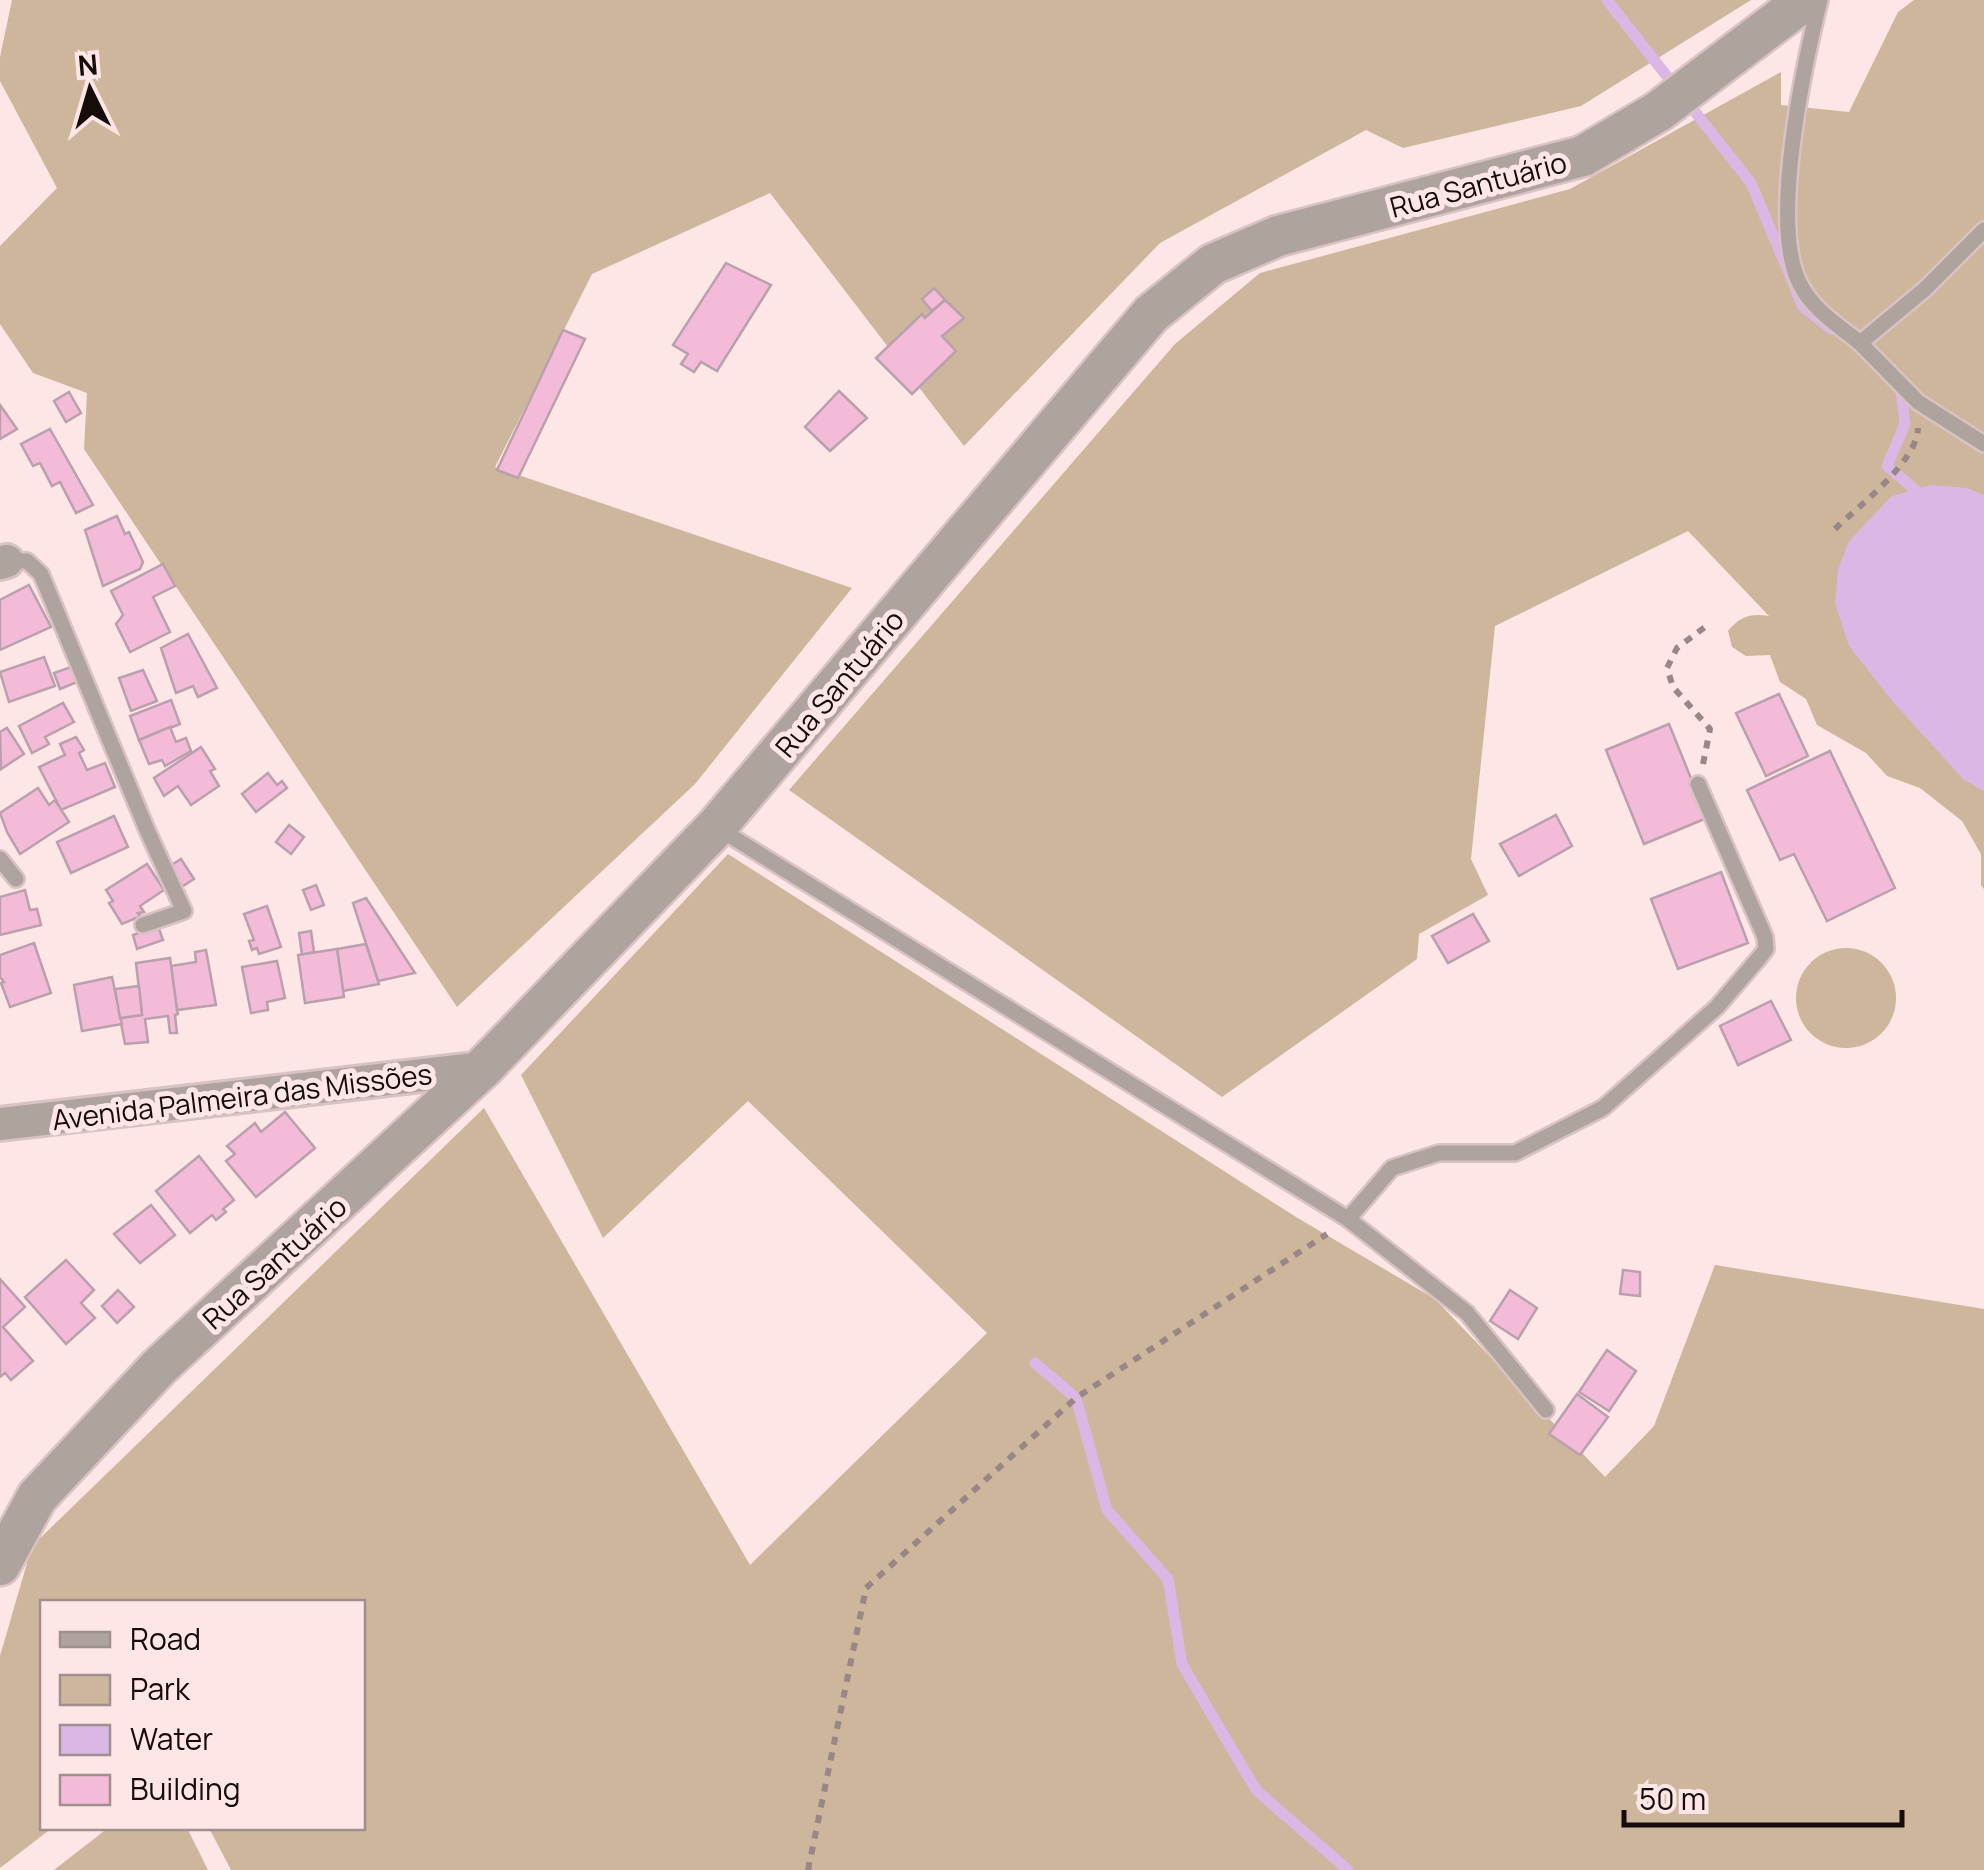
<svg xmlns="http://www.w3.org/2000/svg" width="1984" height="1870" viewBox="0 0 1984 1870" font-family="Manrope,sans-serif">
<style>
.green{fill:#cdb69b}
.water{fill:#dab7e5}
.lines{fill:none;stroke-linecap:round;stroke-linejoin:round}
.stream{stroke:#dab7e5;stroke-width:11}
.building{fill:#f3bbd8;stroke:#baa0ad;stroke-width:2.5}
.service-casing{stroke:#d9c2c3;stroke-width:20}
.minor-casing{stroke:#d9c2c3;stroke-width:38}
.tertiary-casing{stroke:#d9c2c3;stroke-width:45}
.path{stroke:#998687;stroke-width:6;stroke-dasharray:8 8;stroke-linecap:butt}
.service{stroke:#afa39e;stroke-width:15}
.minor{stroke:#afa39e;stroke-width:32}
.tertiary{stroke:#afa39e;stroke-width:40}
.labels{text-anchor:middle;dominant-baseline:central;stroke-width:10;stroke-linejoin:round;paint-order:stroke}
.street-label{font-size:28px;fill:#160c0c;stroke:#fee5e6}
</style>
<rect width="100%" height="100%" fill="#fee5e6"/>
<g class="green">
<path d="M12,0H1751L1581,106L1403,148L1366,130L1160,243L964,446L770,193L592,274L495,467L852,588L695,784L457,1007L84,449L87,393L33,373L0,324V246L57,188L0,81V57Z"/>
<path d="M1914,0H1984V889L1981,885V854L1962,821L1920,788L1887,776L1866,753L1817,725L1806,699L1780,682L1770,655L1746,656L1732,647L1728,631C1740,616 1751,613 1769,616L1688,531L1495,626L1471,859L1488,895L1419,934L1417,959L1222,1097L789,790L1175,344L1260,273L1570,189L1781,72V105L1849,112L1898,12Z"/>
<path d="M728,854L1296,1217L1435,1299L1605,1477L1654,1426L1715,1265L1984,1309V1870H231L209,1828H362V1602H42V1828H52L0,1868V1656L32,1546L484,1108L750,1565L987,1333L748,1101L603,1238L521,1075Z"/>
<circle cx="1846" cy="998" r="50"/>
<path d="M108,1828H187L208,1870H54Z"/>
</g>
<path class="water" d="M1931,485L1967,488L1984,495V791L1963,779L1893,702L1849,646L1835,603L1838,570L1849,541L1892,496Z"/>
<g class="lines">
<g class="stream">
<path d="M1607,0L1751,183L1803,307L1831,329"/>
<path d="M1900,383L1905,424L1887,466L1925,498"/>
<path d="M1035,1363L1076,1398L1107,1510L1168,1579L1182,1664L1256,1790L1348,1870"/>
</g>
</g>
<g class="building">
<path d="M726,263L771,285L717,371L701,362L694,372L681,364L688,354L673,345Z"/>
<path d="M934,288L945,300L932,311L922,299Z"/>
<path d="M945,300L964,318L942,336L956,351L912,394L876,358L922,314L925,318Z"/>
<path d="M563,330L585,339L518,478L497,470Z"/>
<path d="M839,391L867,418L830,451L805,427Z"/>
<path d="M69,392L81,413L66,422L54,401Z"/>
<path d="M0,405L17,429L0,439Z"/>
<path d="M50,429L93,505L76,513L60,482L52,486L40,463L33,466L21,444Z"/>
<path d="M117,516L125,534L129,532L143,562L140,569L103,586L85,530Z"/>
<path d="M163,564L175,586L153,597L170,632L130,652L116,624L123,615L111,591Z"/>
<path d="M29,585L51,627L0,650V600Z"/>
<path d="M188,634L217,688L198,697L193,686L176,693L161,648Z"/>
<path d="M44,657L55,686L9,702L0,672Z"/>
<path d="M71,667L77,682L60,689L54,673Z"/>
<path d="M143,670L157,701L131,711L119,678Z"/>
<path d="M1779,694L1808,756L1766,776L1736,713Z"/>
<path d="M171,700L180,724L139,740L130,716Z"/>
<path d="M63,703L74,722L45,737L49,744L32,753L19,726Z"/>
<path d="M1669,724L1707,818L1644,844L1606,750Z"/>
<path d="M170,727L176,742L186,738L191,751L165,766L162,760L149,764L139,740Z"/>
<path d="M7,728L24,754L1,769L0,732Z"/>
<path d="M76,737L84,750L79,753L87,770L105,763L115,787L61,810L39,767L65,755L60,744Z"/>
<path d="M201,747L215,769L210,771L219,786L191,805L178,786L164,796L154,778Z"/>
<path d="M1830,751L1895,888L1827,921L1794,854L1780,860L1747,790Z"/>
<path d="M268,773L277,785L282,781L287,788L256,812L242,794Z"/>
<path d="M38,788L49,805L55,800L69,822L20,854L7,832L0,813Z"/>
<path d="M1556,815L1572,846L1519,876L1500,844Z"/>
<path d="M114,816L128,847L71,873L57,842Z"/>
<path d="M289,825L304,837L291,854L276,842Z"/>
<path d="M181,859L194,879L180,888L167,868Z"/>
<path d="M147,864L164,890L140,906L144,912L138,913L141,916L122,924L109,903L113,901L106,890Z"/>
<path d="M1721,872L1748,943L1678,969L1651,899Z"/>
<path d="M316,885L324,905L311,910L303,890Z"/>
<path d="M25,890L30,910L37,909L41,925L0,935V897Z"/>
<path d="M366,898L415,973L378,981L353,903Z"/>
<path d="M267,906L281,947L259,954L257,948L252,950L249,941L254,940L244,914Z"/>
<path d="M1473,914L1489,941L1448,963L1432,936Z"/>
<path d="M158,926L163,940L137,949L133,935Z"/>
<path d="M311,931L314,952L302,955L299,933Z"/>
<path d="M34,943L51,993L10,1007L1,983L4,982L0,977V955Z"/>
<path d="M366,944L379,984L343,991L337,949Z"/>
<path d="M337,949L344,997L305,1003L298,955Z"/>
<path d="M206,950L216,1005L177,1010L171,966L196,962L195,952Z"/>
<path d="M170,958L177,1010L178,1014L175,1015L177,1033H170L168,1016L145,1019L148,1042L125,1044L120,1018L142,1015L136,963Z"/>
<path d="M277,961L285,998L267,1002L268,1010L251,1013L242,967Z"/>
<path d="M112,977L122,1024L82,1031L74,985Z"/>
<path d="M139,986L142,1015L120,1018L115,989Z"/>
<path d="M1771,1001L1791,1040L1738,1065L1720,1026Z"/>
<path d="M285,1112L315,1148L256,1197L226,1161L235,1154L227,1146L255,1123L261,1132Z"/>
<path d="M199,1156L234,1200L223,1209L226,1212L216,1220L212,1215L190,1233L156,1191Z"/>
<path d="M151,1205L175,1235L140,1263L114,1234Z"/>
<path d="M66,1260L94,1290L81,1303L95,1318L66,1344L25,1297Z"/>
<path d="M1623,1270L1640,1272V1296L1620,1294Z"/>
<path d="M0,1279L25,1307L3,1327L33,1361L11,1380L5,1373L0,1377Z"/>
<path d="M118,1290L134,1307L117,1323L102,1306Z"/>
<path d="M1510,1290L1537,1308L1518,1339L1490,1321Z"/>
<path d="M1607,1350L1636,1371L1609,1411L1579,1392Z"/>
<path d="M1577,1394L1608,1417L1580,1455L1549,1434Z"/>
</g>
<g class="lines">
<g class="service-casing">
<g id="service">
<path d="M1820,0C1804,65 1769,225 1800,284C1813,310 1838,325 1860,343L1925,289L1984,230"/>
<path d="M1860,343L1918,402L1984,444"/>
<path d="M7,561H27L41,574L147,830L184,911L143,925"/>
<path d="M716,827L1348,1219L1467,1313L1546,1410"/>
<path d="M0,859L16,879"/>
<path d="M1348,1219L1392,1168L1439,1153H1515L1603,1108L1717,1007L1759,958L1766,949L1765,937L1698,784"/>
</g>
</g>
<g class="minor-casing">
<g id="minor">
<path d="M0,563L7,561"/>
<path d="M0,1124L483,1068"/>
</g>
</g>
<g class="tertiary-casing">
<path id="tertiary" d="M0,1565L37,1497L159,1367L483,1068L716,827L1151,314L1213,264L1278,236L1583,156L1659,111L1805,0"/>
</g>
<g class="path">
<path d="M1835,529C1859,506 1917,462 1918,428"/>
<path d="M1703,764L1710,729L1673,687L1667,668L1677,648L1709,624"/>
<path d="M808,1870L866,1588L1076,1398L1327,1234"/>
</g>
<use href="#service" class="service"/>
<use href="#minor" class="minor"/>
<use href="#tertiary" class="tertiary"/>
</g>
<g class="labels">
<g class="street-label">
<text transform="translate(1478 184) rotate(-15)">Rua Santuário</text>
<text transform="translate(839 683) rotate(-50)">Rua Santuário</text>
<text transform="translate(242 1096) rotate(-7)">Avenida Palmeira das Missões</text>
<text transform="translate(274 1262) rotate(-42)">Rua Santuário</text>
</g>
</g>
<rect x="40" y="1600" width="325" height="230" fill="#fee5e6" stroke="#a18e8f" stroke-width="2.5"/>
<rect x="60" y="1632" width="50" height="15" fill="#afa39e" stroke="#a18e8f" stroke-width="2.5"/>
<text x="130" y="1650" font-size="30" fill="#160c0c">Road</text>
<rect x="60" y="1675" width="50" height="30" fill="#cdb69b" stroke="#a18e8f" stroke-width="2.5"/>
<text x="130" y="1700" font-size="30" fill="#160c0c">Park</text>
<rect x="60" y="1725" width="50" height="30" fill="#dab7e5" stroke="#a18e8f" stroke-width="2.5"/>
<text x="130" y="1750" font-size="30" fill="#160c0c">Water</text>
<rect x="60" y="1775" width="50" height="30" fill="#f3bbd8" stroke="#a18e8f" stroke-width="2.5"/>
<text x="130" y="1800" font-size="30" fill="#160c0c">Building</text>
<g transform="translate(90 90) rotate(355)" stroke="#fee5e6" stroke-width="8" paint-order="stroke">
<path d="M0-8L18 38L0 25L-18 38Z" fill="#160c0c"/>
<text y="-15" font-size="28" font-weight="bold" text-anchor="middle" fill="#160c0c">N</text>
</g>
<path d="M1624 1810v15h278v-15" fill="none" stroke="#160c0c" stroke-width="5"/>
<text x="1639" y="1810" font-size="30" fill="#160c0c" stroke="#fee5e6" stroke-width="8" paint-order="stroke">50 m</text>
</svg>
